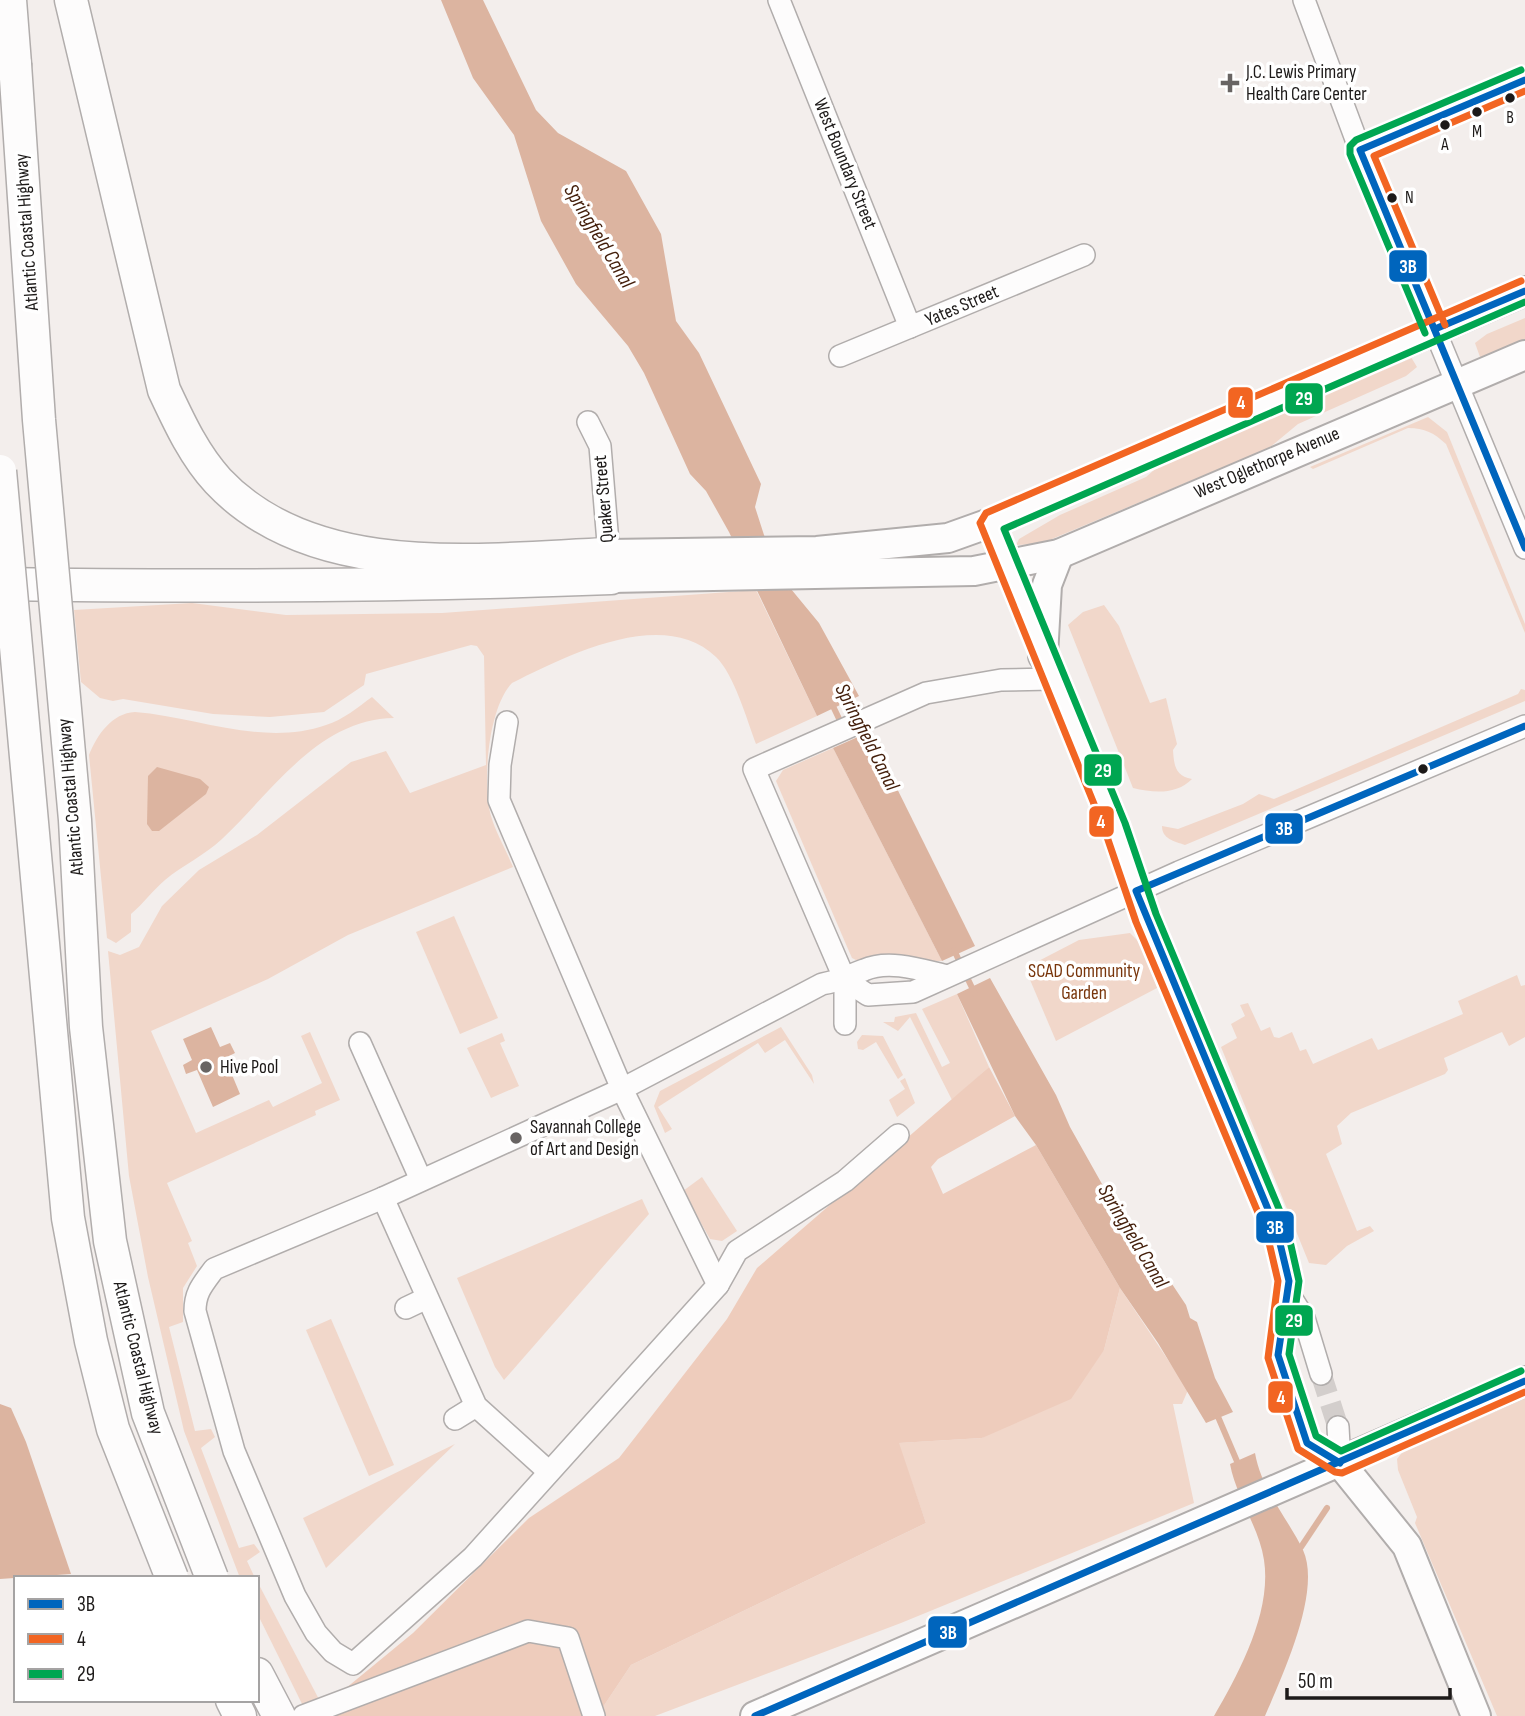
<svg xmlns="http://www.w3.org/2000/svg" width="1525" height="1716" viewBox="0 0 1525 1716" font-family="'Sofia Sans Condensed',sans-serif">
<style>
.green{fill:#f1d7ca}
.forest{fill:#eeccbc}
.water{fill:#dcb4a0}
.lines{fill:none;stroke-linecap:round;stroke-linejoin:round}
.stream{stroke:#dcb4a0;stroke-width:6}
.minor-tunnel{stroke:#d3cecc;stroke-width:21;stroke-dasharray:21 10;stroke-linecap:butt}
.minor-casing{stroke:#b1adac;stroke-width:24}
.major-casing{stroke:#b1adac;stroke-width:32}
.highway-casing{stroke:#b1adac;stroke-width:35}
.minor{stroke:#fdfcfc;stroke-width:21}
.major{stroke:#fdfcfc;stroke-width:28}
.highway{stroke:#fdfcfc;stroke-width:32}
.highway-bridge-casing{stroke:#b1adac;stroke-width:35;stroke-linecap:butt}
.highway-bridge{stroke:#fdfcfc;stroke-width:32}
.bus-1-casing{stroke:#fff;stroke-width:12}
.bus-2-casing{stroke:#fff;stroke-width:12}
.bus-3-casing{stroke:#fff;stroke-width:12}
.bus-1{stroke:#0065bd;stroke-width:7}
.bus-2{stroke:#f26522;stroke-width:7}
.bus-3{stroke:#00a651;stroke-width:7}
.poi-dot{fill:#686463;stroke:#fff;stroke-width:2.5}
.bus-dot{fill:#1d1a19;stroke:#fff;stroke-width:2.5}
.labels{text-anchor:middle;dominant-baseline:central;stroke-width:7;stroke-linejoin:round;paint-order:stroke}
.bus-label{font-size:17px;fill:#1d1a19;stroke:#fff}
.poi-label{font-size:19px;fill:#1d1a19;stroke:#fff;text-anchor:start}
.street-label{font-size:19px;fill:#1d1a19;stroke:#fff}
.park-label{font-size:19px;fill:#78350b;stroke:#fff}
.water-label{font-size:21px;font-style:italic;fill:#421d09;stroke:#fff}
.line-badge{stroke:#fff;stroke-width:2.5}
.badge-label{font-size:19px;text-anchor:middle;font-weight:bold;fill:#fff}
</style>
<rect width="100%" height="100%" fill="#f3eeec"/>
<g class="green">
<path d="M1525,318V341L1480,357L1475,343L1487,334Z"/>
<path d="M1411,357L1417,367L1406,376L1298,424L1269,448L1040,544L1016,545L1019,539L1060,515L1146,477L1177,450L1394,358Z"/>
<path d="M1428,417L1447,432L1525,624V633L1446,444C1434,433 1425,428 1408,428L1313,469L1310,467Z"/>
<path d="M756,590L817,716L756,744C747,720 734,674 716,657C663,606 566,656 512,683C488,708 482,783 491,816C496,833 506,850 513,867L348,935L268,979L151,1031L196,1133L269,1100L273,1107L322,1083L301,1036L310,1032L340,1100L315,1111L316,1115L167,1183L192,1241L188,1243L197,1266L183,1288V1322L169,1327L195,1431L211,1429L215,1437L201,1448L239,1548L254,1544L260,1552L247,1561L255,1578H240L184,1431L148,1277L129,1176L108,951L120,955L139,947L162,906L199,870L257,835L351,762L386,751L410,793L486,765L484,656L477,646L471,645L366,674L364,685L324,712L270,717L213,714L123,699L113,701L100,698L81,682L74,610L192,603L286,615L442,613Z"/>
<path d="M1104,605L1119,626L1150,703L1166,698L1177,744L1173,750C1174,765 1175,776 1192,779C1176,795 1154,793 1133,788L1068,625L1083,612Z"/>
<path d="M1521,689L1525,690V701L1185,845C1174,841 1162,839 1162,826L1178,829L1243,804L1259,794L1274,799L1518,694Z"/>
<path d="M372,697L394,718C318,719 271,793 222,839C205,855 183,865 165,880C153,890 143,904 131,914V932L116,943L107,938L89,755C97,735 112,713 135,712C198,717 263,747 326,725C343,720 358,707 372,697Z"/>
<path d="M833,748L942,961L860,962L852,958L848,949L776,781L783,770Z"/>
<path d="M454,916L498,1018L460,1034L416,932Z"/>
<path d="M1130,933L1146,949L1159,987L1056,1041L1025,968L1079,940Z"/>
<path d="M1517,975L1521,986L1525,985V1037L1509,1046L1502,1032L1444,1058L1448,1070L1445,1074L1351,1113L1337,1126L1342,1144L1326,1154L1357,1231L1370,1226L1374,1231L1347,1246L1326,1265L1309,1263L1221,1047L1237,1038L1231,1024L1245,1016L1240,1005L1248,1003L1261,1031L1270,1027L1274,1037L1279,1038L1292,1032L1300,1051L1306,1049L1313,1064L1372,1038L1378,1050L1463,1014L1458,1001Z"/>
<path d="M957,994L989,1067L952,1100L910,1017L898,1031L883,1022H894L895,1017L916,1013L942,1067L950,1063L922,1009Z"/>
<path d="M781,1027L812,1075L814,1084L785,1040L765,1053L758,1043L658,1107L672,1129L665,1133L654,1106L660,1091Z"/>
<path d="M502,1033L505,1041L500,1043L519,1086L491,1098L467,1048Z"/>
<path d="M862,1035L883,1036L903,1075L898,1079L876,1042L863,1050L858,1049L857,1042Z"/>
<path d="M905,1078L915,1103L897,1117L889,1100L905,1089L900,1081Z"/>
<path d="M702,1177L737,1231L722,1241L710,1239L683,1191Z"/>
<path d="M642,1199L649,1214L504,1380L495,1367L457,1278Z"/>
<path d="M1120,1288L1188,1390L1182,1404H1173L1194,1503L901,1623L655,1716H597L631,1665L926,1523L898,1443L982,1438L1104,1350Z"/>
<path d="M331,1319L394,1465L369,1476L306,1330Z"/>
<path d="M1525,1398V1716H1497L1415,1523L1417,1517L1398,1470L1397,1459L1404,1450Z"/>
<path d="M455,1444L326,1568L303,1518Z"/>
<path d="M257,1581L323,1707L308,1716L257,1613Z"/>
</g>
<path class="forest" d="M989,1067L1015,1116L938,1159L931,1167L943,1194L1036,1145L1120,1288L1104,1350L1071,1399L982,1438L899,1443L926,1523L631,1665L597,1716H312L413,1633L529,1518L619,1458L727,1319L757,1268Z"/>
<g class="water">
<path d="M441,0H483L536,110L558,133L626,171L661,234L676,321L699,353L761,484L755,507L764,535L791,589L819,623L859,696L817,716L729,532L706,491L690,474L644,373L628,346L576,284L541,221L514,135L473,78Z"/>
<path d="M869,732L975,946L942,961L833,748Z"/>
<path d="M157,767L200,779L209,787L206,794L159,831H152L147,824L148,776Z"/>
<path d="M990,978L1056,1095L1070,1127L1111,1200L1128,1220L1129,1228L1157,1268L1170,1281L1186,1305L1190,1318L1197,1322L1215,1378L1233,1412L1206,1423L1158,1343L1120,1288L1036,1145L1015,1116L957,994Z"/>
<path d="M211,1027L220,1047L230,1043L235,1053L225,1058L240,1094L213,1107L197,1070L186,1074L183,1065L192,1060L183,1039Z"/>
<path d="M0,1404L11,1408L26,1442L71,1574L0,1579Z"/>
<path d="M1255,1453C1261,1489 1287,1517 1303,1550C1322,1591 1282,1676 1265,1716H1214C1239,1673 1272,1612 1264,1560C1259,1527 1236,1497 1230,1464Z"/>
</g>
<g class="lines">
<g class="stream">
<path d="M831,702L843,727"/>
<path d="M954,950L975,994"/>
<path d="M1216,1412L1239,1466"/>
<path d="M1301,1547L1327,1508"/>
</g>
<g class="minor-tunnel">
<path d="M1192,1021L1206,1054"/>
<path d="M1321,1374L1338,1427"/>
<path d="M1288,1387L1307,1443"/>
</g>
<g class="minor-casing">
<g id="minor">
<path d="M779,0L910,327"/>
<path d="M1304,0L1360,150L1525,548"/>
<path d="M1360,150L1525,80"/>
<path d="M840,356L1084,255"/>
<path d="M588,422L600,446L610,567"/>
<path d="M990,523L1115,827L1146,918L1192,1021"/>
<path d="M507,722L500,765L499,800L622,1089L718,1285L473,1557L353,1664L333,1652L316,1633L295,1596L234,1451L195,1311C195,1292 203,1284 214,1269L383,1198L622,1089L822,984C841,981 847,976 864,970C889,959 922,970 947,976"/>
<path d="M845,980L868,995L913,992L1179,872L1525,726"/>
<path d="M845,1024V980L754,769L926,693L1001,680L1052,679"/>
<path d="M360,1043L421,1180"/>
<path d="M1206,1054L1274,1221L1287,1263L1289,1294L1280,1324L1278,1355L1288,1387"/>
<path d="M383,1198L476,1406L548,1471"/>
<path d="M718,1285L737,1251L845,1181L898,1135"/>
<path d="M1289,1294L1304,1318L1321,1374"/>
<path d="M406,1308L427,1298"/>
<path d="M455,1419L476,1406"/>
<path d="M1338,1427L1340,1463"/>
<path d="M1307,1443L1340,1463"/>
<path d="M303,1716L528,1631L568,1638L594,1716"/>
</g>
</g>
<g class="major-casing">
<g id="major">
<path d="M609,554L817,551L948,538L990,523L1525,291"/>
<path d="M611,578L974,571L1059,554L1525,355"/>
<path d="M1043,656L1047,585L1059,554"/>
<path d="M1340,1463L1407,1546L1476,1716"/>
<path d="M755,1716L1525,1381"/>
</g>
</g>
<g class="highway-casing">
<g id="highway">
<path d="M10,0L15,64"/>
<path d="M71,0L164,390C179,422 194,455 218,481C314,583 483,559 609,554"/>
<path d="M0,584C204,587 407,586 611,578"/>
<path d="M257,1674L279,1716"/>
<path d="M232,1700L240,1716"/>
</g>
</g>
<use href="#minor" class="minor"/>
<use href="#major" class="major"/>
<use href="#highway" class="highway"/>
<g class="highway-bridge-casing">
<g id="highway-bridge">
<path d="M15,64L39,420L75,820L86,1027L110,1241L148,1413L212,1578"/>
<path d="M0,471L68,1218L91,1341L113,1429L172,1578"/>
</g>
</g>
<use href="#highway-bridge" class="highway-bridge"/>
<g class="bus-1-casing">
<g id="bus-1">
<path d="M1525,80L1360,150L1525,548"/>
<path d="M1435,329L1525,291"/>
<path d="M1340,1463L1307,1443L1278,1355L1289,1281L1277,1231L1136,891L1525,726"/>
<path d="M755,1716L1525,1381"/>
</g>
</g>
<g class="bus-2-casing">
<g id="bus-2">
<path d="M1521,281L986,513L980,523L1105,831L1136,922L1267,1234L1278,1281L1268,1358L1298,1449L1335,1472L1342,1473L1525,1392"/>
<path d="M1445,325L1374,156L1525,91"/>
</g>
</g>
<g class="bus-3-casing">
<g id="bus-3">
<path d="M1425,333L1350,154V146L1356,140L1521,70"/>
<path d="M1521,1371L1341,1451L1316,1436L1289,1354L1299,1281L1287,1228L1156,914L1125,823L1004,529L1525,302"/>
</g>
</g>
<use href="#bus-1" class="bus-1"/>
<use href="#bus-2" class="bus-2"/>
<use href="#bus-3" class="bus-3"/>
</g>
<g class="poi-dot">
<path d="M1226.5 72.5h7v7h7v7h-7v7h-7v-7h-7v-7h7z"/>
<circle cx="206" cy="1067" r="7"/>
<circle cx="516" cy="1138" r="7"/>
</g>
<g class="bus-dot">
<circle cx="1510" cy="98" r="6"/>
<circle cx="1477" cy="112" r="6"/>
<circle cx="1445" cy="125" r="6"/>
<circle cx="1392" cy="198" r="6"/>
<circle cx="1423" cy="769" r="6"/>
</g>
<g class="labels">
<g class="bus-label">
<text x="1510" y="118">B</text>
<text x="1477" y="132">M</text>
<text x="1445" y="145">A</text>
<text x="1405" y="198" text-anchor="start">N</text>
</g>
<g class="poi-label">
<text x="1246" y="72">J.C. Lewis Primary<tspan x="1246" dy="22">Health Care Center</tspan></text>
<text x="220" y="1067">Hive Pool</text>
<text x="530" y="1127">Savannah College<tspan x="530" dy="22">of Art and Design</tspan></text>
</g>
<g class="street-label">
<text transform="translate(845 164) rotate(68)">West Boundary Street</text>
<text transform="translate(27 232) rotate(-94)">Atlantic Coastal Highway</text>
<text transform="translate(962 306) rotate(-23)">Yates Street</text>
<text transform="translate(1267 463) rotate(-23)">West Oglethorpe Avenue</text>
<text transform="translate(604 499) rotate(-95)">Quaker Street</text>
<text transform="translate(71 797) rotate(-95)">Atlantic Coastal Highway</text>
<text transform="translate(138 1358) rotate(76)">Atlantic Coastal Highway</text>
</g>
<g class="park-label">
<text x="1084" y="971">SCAD Community<tspan x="1084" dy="22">Garden</tspan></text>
</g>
<g class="water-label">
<text transform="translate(599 236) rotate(59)">Springfield Canal</text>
<text transform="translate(867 737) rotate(63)">Springfield Canal</text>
<text transform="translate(1133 1236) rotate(59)">Springfield Canal</text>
</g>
</g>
<g class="line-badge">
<rect x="1388" y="249" width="40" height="34" rx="7" fill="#0065bd"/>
<rect x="1284" y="382" width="40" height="33" rx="7" fill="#00a651"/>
<rect x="1227" y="386" width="27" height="33" rx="7" fill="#f26522"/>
<rect x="1083" y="753" width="40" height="34" rx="7" fill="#00a651"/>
<rect x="1088" y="805" width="27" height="33" rx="7" fill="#f26522"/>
<rect x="1264" y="812" width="40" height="33" rx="7" fill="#0065bd"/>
<rect x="1255" y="1210" width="40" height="34" rx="7" fill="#0065bd"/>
<rect x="1274" y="1304" width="40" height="33" rx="7" fill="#00a651"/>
<rect x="1267" y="1380" width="27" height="34" rx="7" fill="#f26522"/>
<rect x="927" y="1615" width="41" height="34" rx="7" fill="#0065bd"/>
</g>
<g class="badge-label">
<text x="1408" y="273">3B</text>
<text x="1304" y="405">29</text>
<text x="1241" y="409">4</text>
<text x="1103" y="777">29</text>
<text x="1101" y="828">4</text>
<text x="1284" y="835">3B</text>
<text x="1275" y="1234">3B</text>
<text x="1294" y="1327">29</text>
<text x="1281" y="1404">4</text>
<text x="948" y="1639">3B</text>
</g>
<rect x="14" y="1576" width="245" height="126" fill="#ffffff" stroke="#a5a3a3" stroke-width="2"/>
<rect x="28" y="1599" width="35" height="10" fill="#0065bd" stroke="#a5a3a3" stroke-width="2"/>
<text x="77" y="1611" font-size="21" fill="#1d1a19">3B</text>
<rect x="28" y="1634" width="35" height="10" fill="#f26522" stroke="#a5a3a3" stroke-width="2"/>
<text x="77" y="1646" font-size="21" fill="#1d1a19">4</text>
<rect x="28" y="1669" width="35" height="10" fill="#00a651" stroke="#a5a3a3" stroke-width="2"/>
<text x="77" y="1681" font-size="21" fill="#1d1a19">29</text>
<path d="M1287 1688v10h163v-10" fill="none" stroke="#1d1a19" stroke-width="3.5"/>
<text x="1298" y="1688" font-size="21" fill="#1d1a19" stroke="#ffffff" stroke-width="5" paint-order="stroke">50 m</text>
</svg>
